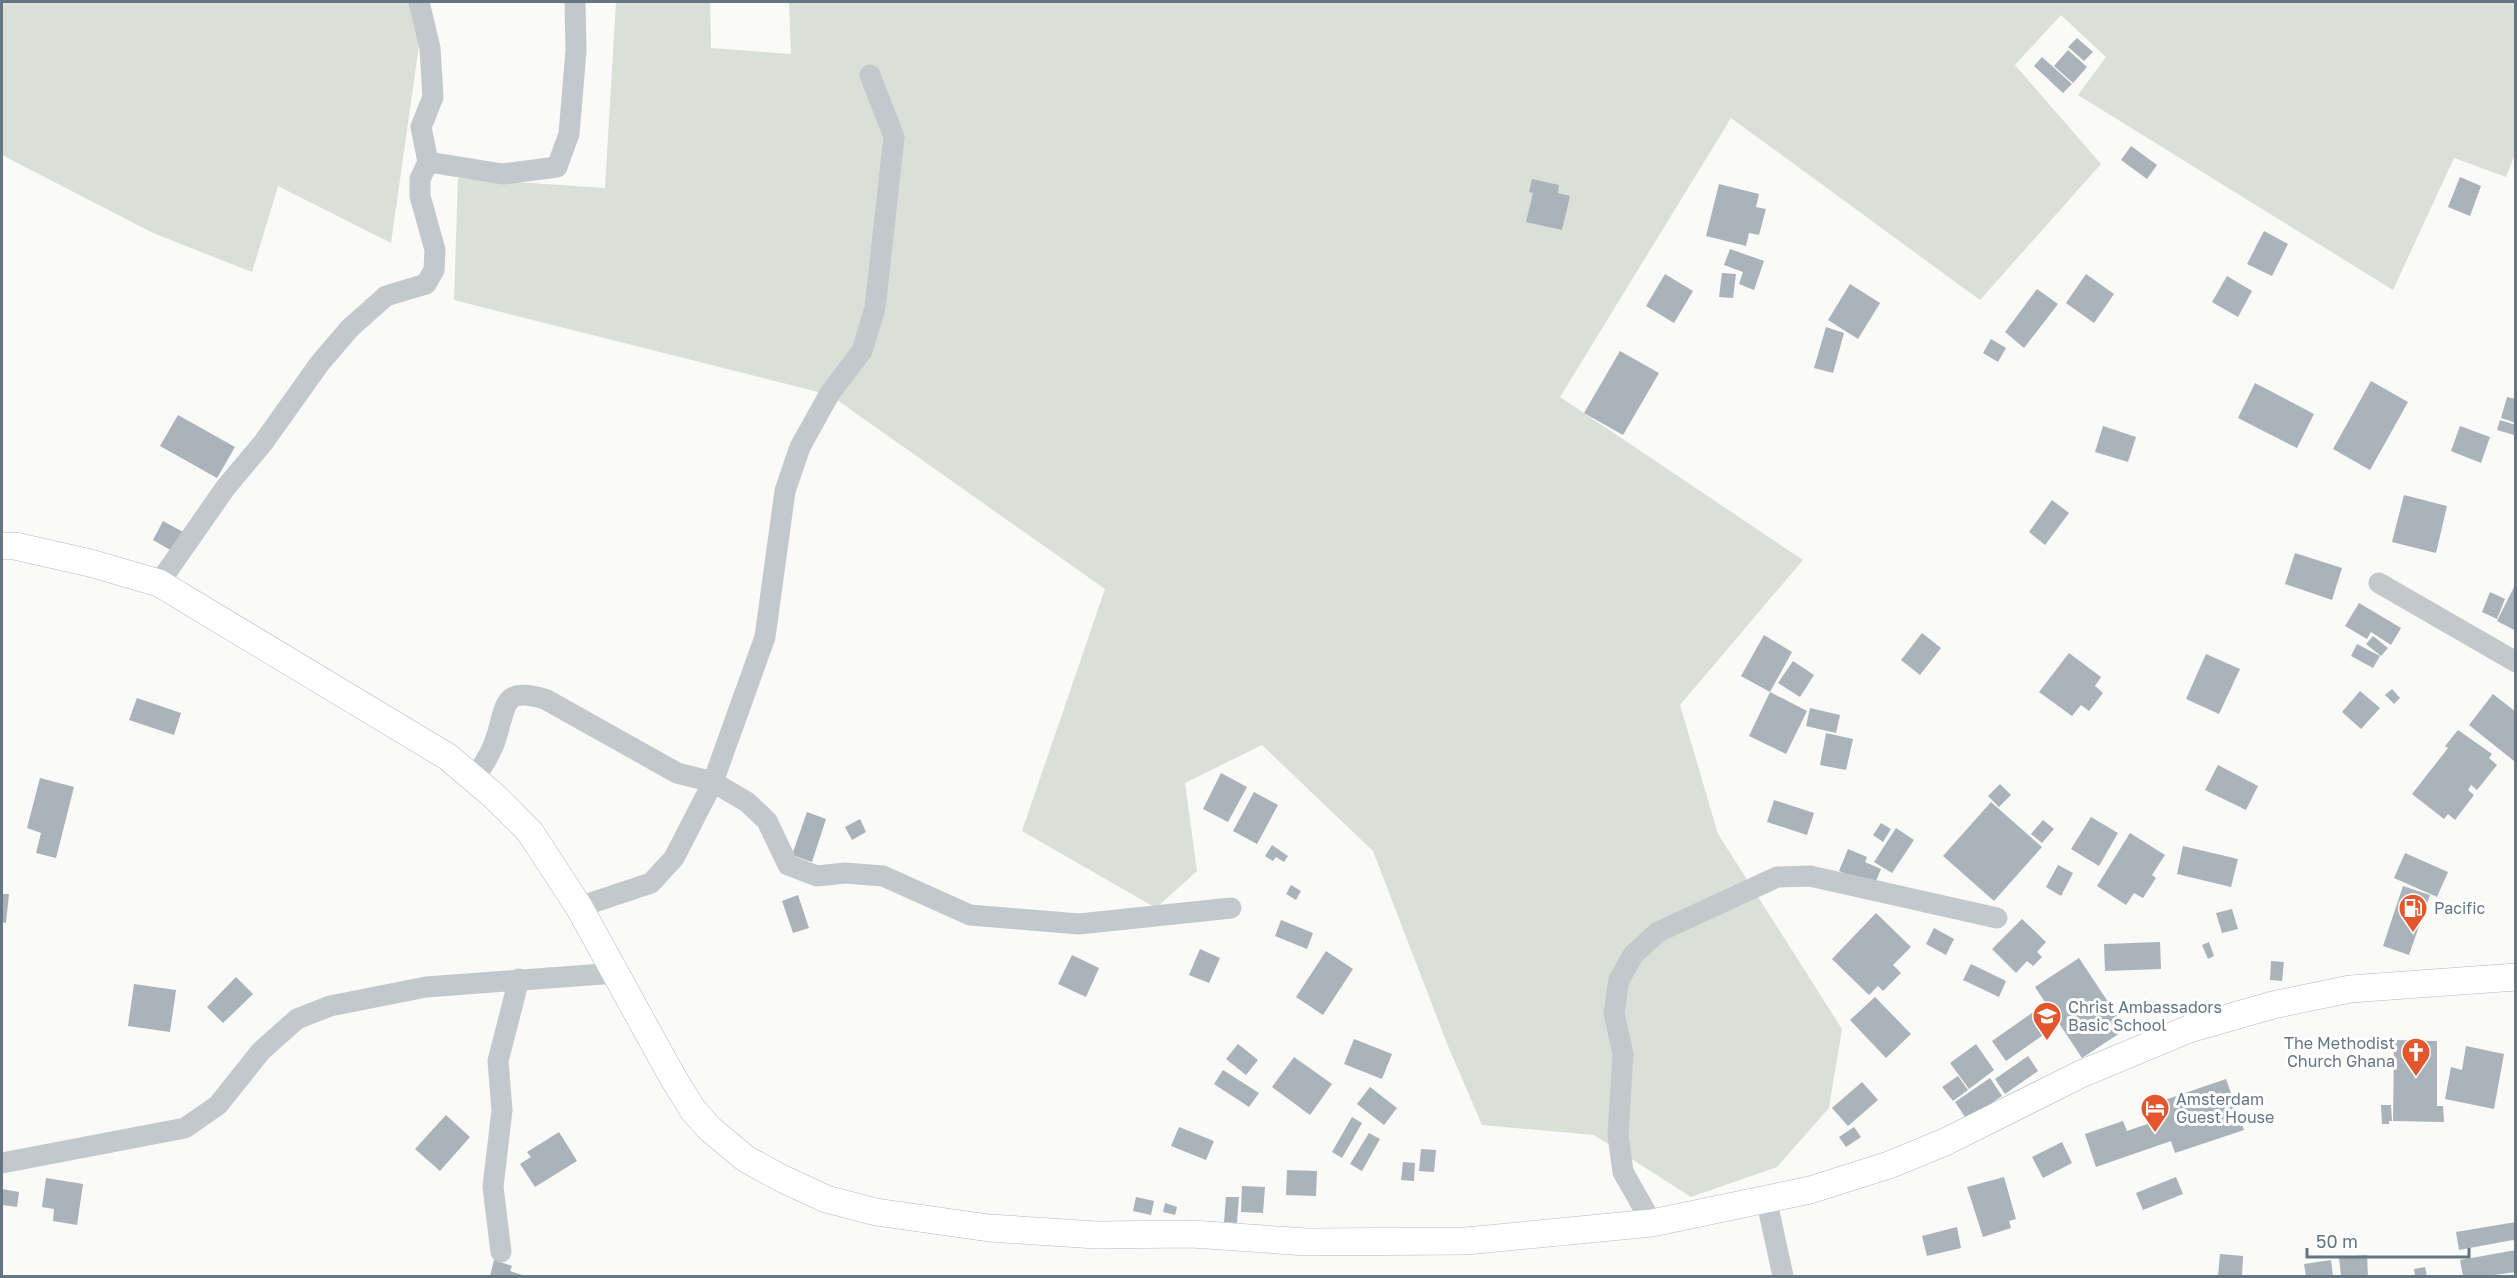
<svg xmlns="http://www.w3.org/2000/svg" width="2517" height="1278" viewBox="0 0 2517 1278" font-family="'Golos Text',sans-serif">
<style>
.green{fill:#dadfd7}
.building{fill:#aab3b9}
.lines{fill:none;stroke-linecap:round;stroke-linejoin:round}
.major-casing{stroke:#b5babe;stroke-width:28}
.minor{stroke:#c3c8cc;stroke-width:21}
.major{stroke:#fff;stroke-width:27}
.labels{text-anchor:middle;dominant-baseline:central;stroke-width:6;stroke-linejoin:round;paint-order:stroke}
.poi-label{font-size:16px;fill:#657683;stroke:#fff;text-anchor:start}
</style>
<rect width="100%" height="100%" fill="#fafaf8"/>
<g class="green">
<path d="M2,2H407L424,10L391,243L278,186L252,272L153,233L2,155Z"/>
<path d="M616,2H710L711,48L791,54L789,2H2515V154L2506,177L2454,158L2393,290L2078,95L2106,57L2061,15L2015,65L2101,164L1980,300L1731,118L1560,397L1803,560L1680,705L1718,834L1842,1029L1829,1108L1777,1167L1691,1197L1594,1135L1482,1125L1448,1046L1373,851L1262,745L1185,783L1197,871L1156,908L1022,831L1105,589L830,395L454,300L458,178L605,188Z"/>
</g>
<g class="building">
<path d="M2077,38L2093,52L2084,61L2068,47Z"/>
<path d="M2068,50L2087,67L2073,83L2054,66Z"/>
<path d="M2042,57L2072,84L2063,93L2034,66Z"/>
<path d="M2131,146L2157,165L2147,179L2121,160Z"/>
<path d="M2460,177L2481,186L2470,216L2448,207Z"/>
<path d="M1532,179L1559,185L1558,193L1570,196L1562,230L1526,222L1533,193L1529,192Z"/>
<path d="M1719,184L1759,194L1756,207L1766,209L1759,235L1749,233L1746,246L1706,236Z"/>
<path d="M2264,231L2288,244L2272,276L2247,264Z"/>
<path d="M1730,249L1764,261L1754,290L1739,284L1743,272L1724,265Z"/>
<path d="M1722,273L1736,274L1733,298L1719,297Z"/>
<path d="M1665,274L1693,291L1674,323L1646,306Z"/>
<path d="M2086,274L2114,294L2094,323L2066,303Z"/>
<path d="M2227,276L2252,291L2238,317L2212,302Z"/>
<path d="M1850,284L1880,303L1858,339L1828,320Z"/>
<path d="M2037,289L2058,304L2024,348L2005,332Z"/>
<path d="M1826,327L1844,333L1833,373L1814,368Z"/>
<path d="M1991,339L2006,348L1998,362L1983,353Z"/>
<path d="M1620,351L1659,373L1623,435L1584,413Z"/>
<path d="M2371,381L2408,402L2370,470L2333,449Z"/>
<path d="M2255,383L2314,414L2297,448L2238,418Z"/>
<path d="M2507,397L2516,399V423L2501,418Z"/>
<path d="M178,415L235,447L217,478L160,446Z"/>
<path d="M2500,420L2516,425L2514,435L2497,430Z"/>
<path d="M2103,426L2136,437L2128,462L2095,452Z"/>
<path d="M2460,426L2490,437L2481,463L2451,451Z"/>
<path d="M2404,495L2447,506L2436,553L2392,542Z"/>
<path d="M2052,500L2069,513L2045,545L2029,532Z"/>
<path d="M163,521L183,532L172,551L153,540Z"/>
<path d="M2295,553L2342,568L2332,600L2285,584Z"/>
<path d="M2516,583V631L2497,621Z"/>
<path d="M2490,592L2505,599L2497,619L2482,612Z"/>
<path d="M2359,603L2401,628L2391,645L2371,632L2367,639L2345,626Z"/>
<path d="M1922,633L1941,648L1920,675L1901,660Z"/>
<path d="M1764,635L1792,652L1770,692L1741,676Z"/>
<path d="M2373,636L2388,648L2381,656L2366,644Z"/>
<path d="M2357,644L2380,656L2373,668L2351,656Z"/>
<path d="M2069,653L2101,677L2095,686L2103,693L2089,711L2081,705L2072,716L2039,692Z"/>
<path d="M2206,654L2240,669L2219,714L2186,699Z"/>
<path d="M1793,661L1814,675L1800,697L1778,683Z"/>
<path d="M2392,689L2400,698L2394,704L2385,695Z"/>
<path d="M2360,691L2380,708L2361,729L2342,712Z"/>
<path d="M1770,692L1807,711L1786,754L1749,736Z"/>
<path d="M2493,694L2516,712L2514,761L2469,725Z"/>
<path d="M137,698L181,713L174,735L129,720Z"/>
<path d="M1810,708L1840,715L1836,733L1806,726Z"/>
<path d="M2458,730L2492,754L2489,758L2497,765L2477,790L2471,785L2468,790L2474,795L2455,820L2448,814L2444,819L2412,794L2448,748L2445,746Z"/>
<path d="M1826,733L1853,739L1846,770L1820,765Z"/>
<path d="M2218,765L2258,786L2246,810L2205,790Z"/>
<path d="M1221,773L1247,787L1228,822L1203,809Z"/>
<path d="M40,778L74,787L56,858L36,853L41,833L27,828Z"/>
<path d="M2000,784L2011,795L1999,807L1988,796Z"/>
<path d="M1254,792L1278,805L1257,844L1233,831Z"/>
<path d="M1774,800L1814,813L1807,835L1767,822Z"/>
<path d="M1991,802L2042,847L1994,901L1943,856Z"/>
<path d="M807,812L826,819L812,862L792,855Z"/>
<path d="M2091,817L2118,833L2099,866L2071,849Z"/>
<path d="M860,819L866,832L852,840L845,827Z"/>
<path d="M2043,820L2054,829L2042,843L2031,834Z"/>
<path d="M1881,823L1891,829L1883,842L1873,835Z"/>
<path d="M1896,828L1914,840L1892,873L1874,862Z"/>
<path d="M2130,833L2165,855L2152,875L2156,878L2143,898L2134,893L2126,905L2097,886Z"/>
<path d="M1272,845L1288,856L1284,862L1276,857L1273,861L1265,856Z"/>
<path d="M2183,846L2238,859L2231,887L2177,874Z"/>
<path d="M1848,849L1867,857L1865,862L1881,869L1874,886L1839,871Z"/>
<path d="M2405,853L2448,872L2437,897L2394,878Z"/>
<path d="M2058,865L2073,873L2061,896L2046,887Z"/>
<path d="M1291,885L1301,891L1296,900L1286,894Z"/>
<path d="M2403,886L2430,895L2409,955L2383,946Z"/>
<path d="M2,894H9L6,923L2,922Z"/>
<path d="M798,895L809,928L793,933L782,901Z"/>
<path d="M2232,909L2238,929L2222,933L2216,913Z"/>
<path d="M1876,913L1911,947L1893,965L1901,973L1883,991L1878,986L1869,995L1832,959Z"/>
<path d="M2022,919L2046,942L2037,952L2042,957L2033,966L2027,961L2016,973L1992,949Z"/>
<path d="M1281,920L1313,933L1307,949L1275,936Z"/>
<path d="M1934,928L1954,939L1946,955L1926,944Z"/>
<path d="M2160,942L2161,969L2105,971L2104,944Z"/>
<path d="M2209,942L2214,956L2208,959L2202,945Z"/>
<path d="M1200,949L1220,958L1209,983L1189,975Z"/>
<path d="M1326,951L1353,969L1323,1015L1296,997Z"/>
<path d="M1072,955L1099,968L1086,997L1058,984Z"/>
<path d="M2079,958L2126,1029L2082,1058L2035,987Z"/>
<path d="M2271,961L2284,962L2282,981L2270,980Z"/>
<path d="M1971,964L2006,981L1999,997L1963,980Z"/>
<path d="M236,977L253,994L223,1023L207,1007Z"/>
<path d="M134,984L176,990L170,1032L128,1026Z"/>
<path d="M1875,997L1911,1034L1886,1058L1850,1020Z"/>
<path d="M2042,1006L2056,1026L2006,1061L1992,1041Z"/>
<path d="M1354,1039L1392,1054L1382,1079L1344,1064Z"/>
<path d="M2394,1040L2437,1041V1106H2443L2444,1122L2393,1121Z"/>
<path d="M1238,1044L1258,1060L1246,1075L1226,1059Z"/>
<path d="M1976,1044L1994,1070L1969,1089L1950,1063Z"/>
<path d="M2466,1046L2504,1054L2494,1109L2445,1099L2451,1067L2462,1070Z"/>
<path d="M2028,1056L2038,1071L2005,1094L1995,1079Z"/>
<path d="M1294,1057L1332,1084L1310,1115L1272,1087Z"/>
<path d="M1223,1070L1259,1093L1249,1107L1214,1084Z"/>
<path d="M1958,1076L1968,1090L1953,1101L1942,1087Z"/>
<path d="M1990,1078L2002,1096L1967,1120L1955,1102Z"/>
<path d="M2226,1079L2244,1130L2175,1153L2171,1141L2096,1167L2085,1134L2123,1121L2127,1131L2156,1121L2150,1105Z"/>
<path d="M1862,1082L1878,1100L1848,1126L1832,1108Z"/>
<path d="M1370,1087L1397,1108L1384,1125L1357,1104Z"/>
<path d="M2381,1105H2391L2392,1121H2389V1124H2382Z"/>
<path d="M446,1115L470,1137L440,1171L415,1149Z"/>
<path d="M1352,1117L1362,1123L1342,1158L1332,1152Z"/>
<path d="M1179,1127L1214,1141L1206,1160L1171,1146Z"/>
<path d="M1854,1127L1861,1137L1846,1147L1839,1137Z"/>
<path d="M559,1132L577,1161L535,1187L520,1164L531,1157L527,1152Z"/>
<path d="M1369,1133L1380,1139L1362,1171L1350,1164Z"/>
<path d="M2062,1142L2072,1163L2043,1178L2032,1157Z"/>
<path d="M1421,1149L1436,1150L1434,1172L1419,1171Z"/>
<path d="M1403,1162L1415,1163L1414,1181L1401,1180Z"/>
<path d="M1287,1170L1317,1171L1316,1196L1286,1195Z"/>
<path d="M2004,1177L2016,1219L2009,1221L2011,1228L1983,1237L1967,1187Z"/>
<path d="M2176,1177L2183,1194L2143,1210L2136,1193Z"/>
<path d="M46,1178L83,1184L77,1225L53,1221L54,1209L42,1207Z"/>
<path d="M1242,1186L1265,1187L1263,1213L1241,1212Z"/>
<path d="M2,1189L19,1192L17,1207L2,1205Z"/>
<path d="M1136,1197L1154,1201L1151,1215L1133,1211Z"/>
<path d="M1226,1197H1239L1237,1223L1224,1222Z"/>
<path d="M1165,1203L1177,1207L1175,1215L1163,1212Z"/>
<path d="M2516,1222V1245L2513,1240L2459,1250L2456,1232Z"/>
<path d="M1957,1227L1961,1248L1927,1256L1922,1236Z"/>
<path d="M2516,1250V1272L2487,1276H2463L2460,1260Z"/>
<path d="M2220,1254L2243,1256L2242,1276H2218Z"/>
<path d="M2367,1255L2368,1276H2341L2339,1257Z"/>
<path d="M494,1260L512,1266L510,1271L525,1276H490Z"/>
<path d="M2331,1260L2333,1276H2306L2304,1264Z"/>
<path d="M2425,1267L2427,1276H2415L2414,1269Z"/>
</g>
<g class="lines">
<g class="major-casing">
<path id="major" d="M2,546H15L90,563L159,583L448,757L494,796L530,832L579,907L672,1076L693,1110L710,1129L746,1159L781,1178L826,1199L876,1212L989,1228L1096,1235L1192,1234L1307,1242L1466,1241L1652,1223L1810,1190L1889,1165L1945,1142L2081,1074L2189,1029L2273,1005L2350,989L2516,977"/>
</g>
<g class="minor">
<path d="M428,162L503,174L557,167L569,134L576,51L575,2"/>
<path d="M159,583L226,487L263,443L320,363L350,328L386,296L426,284L434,270L435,250L420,196V179L428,162L421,127L433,97L430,48L419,2"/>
<path d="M2379,583L2516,662"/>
<path d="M474,780C482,766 492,753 496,738C507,704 502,687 545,699L677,773L713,782L747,802L767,821L788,865L817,876L845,873L883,876L970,915L1079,924L1231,908"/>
<path d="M579,907L651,883L674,858L713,782L765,637L785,491L800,447L830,393L862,351L875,308L894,137L870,75"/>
<path d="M2,1163L185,1128L218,1105L261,1051L297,1019L330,1006L426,987L617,973"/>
<path d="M1766,1198L1783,1276"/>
<path d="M1652,1223L1623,1172L1618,1135L1623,1054L1614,1013L1619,980L1633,955L1658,932L1777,877L1810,876L1997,918"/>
<path d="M501,1252L493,1187L502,1110L498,1061L519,979"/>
</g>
<use href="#major" class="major"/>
</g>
<defs>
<g id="fuel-pin" transform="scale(1.5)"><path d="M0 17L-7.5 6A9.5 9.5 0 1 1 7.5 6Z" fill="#e4572e" stroke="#fff"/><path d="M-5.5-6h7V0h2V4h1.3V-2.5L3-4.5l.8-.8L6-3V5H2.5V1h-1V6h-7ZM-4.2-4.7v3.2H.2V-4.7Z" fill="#fff"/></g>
<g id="school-pin" transform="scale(1.5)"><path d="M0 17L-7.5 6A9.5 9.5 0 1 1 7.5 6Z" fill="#e4572e" stroke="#fff"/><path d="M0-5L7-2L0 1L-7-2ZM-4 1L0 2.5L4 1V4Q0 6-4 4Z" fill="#fff"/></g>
<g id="church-pin" transform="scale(1.5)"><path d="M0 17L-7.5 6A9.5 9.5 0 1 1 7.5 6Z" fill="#e4572e" stroke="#fff"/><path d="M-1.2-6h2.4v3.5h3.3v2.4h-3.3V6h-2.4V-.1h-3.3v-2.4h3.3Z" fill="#fff"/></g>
<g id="hotel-pin" transform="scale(1.5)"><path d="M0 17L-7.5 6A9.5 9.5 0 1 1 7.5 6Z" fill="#e4572e" stroke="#fff"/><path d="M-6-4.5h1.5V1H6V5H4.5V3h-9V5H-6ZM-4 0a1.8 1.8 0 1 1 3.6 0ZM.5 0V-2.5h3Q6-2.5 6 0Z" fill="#fff"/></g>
</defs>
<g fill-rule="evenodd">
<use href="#fuel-pin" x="2413" y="908"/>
<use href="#school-pin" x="2047" y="1016"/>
<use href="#church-pin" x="2416" y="1052"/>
<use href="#hotel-pin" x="2155" y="1108"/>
</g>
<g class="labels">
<g class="poi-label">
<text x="2434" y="908">Pacific</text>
<text x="2068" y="1007">Christ Ambassadors<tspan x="2068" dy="18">Basic School</tspan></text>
<text x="2395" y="1043" text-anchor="end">The Methodist<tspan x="2395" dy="18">Church Ghana</tspan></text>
<text x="2176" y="1099">Amsterdam<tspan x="2176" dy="18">Guest House</tspan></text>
</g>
</g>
<rect width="2517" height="1278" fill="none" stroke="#657683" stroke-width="6"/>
<path d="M2307 1248v9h162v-9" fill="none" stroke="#657683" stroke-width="3"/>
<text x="2316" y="1248" font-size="18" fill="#657683" stroke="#ffffff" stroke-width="4.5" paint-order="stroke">50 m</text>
</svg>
